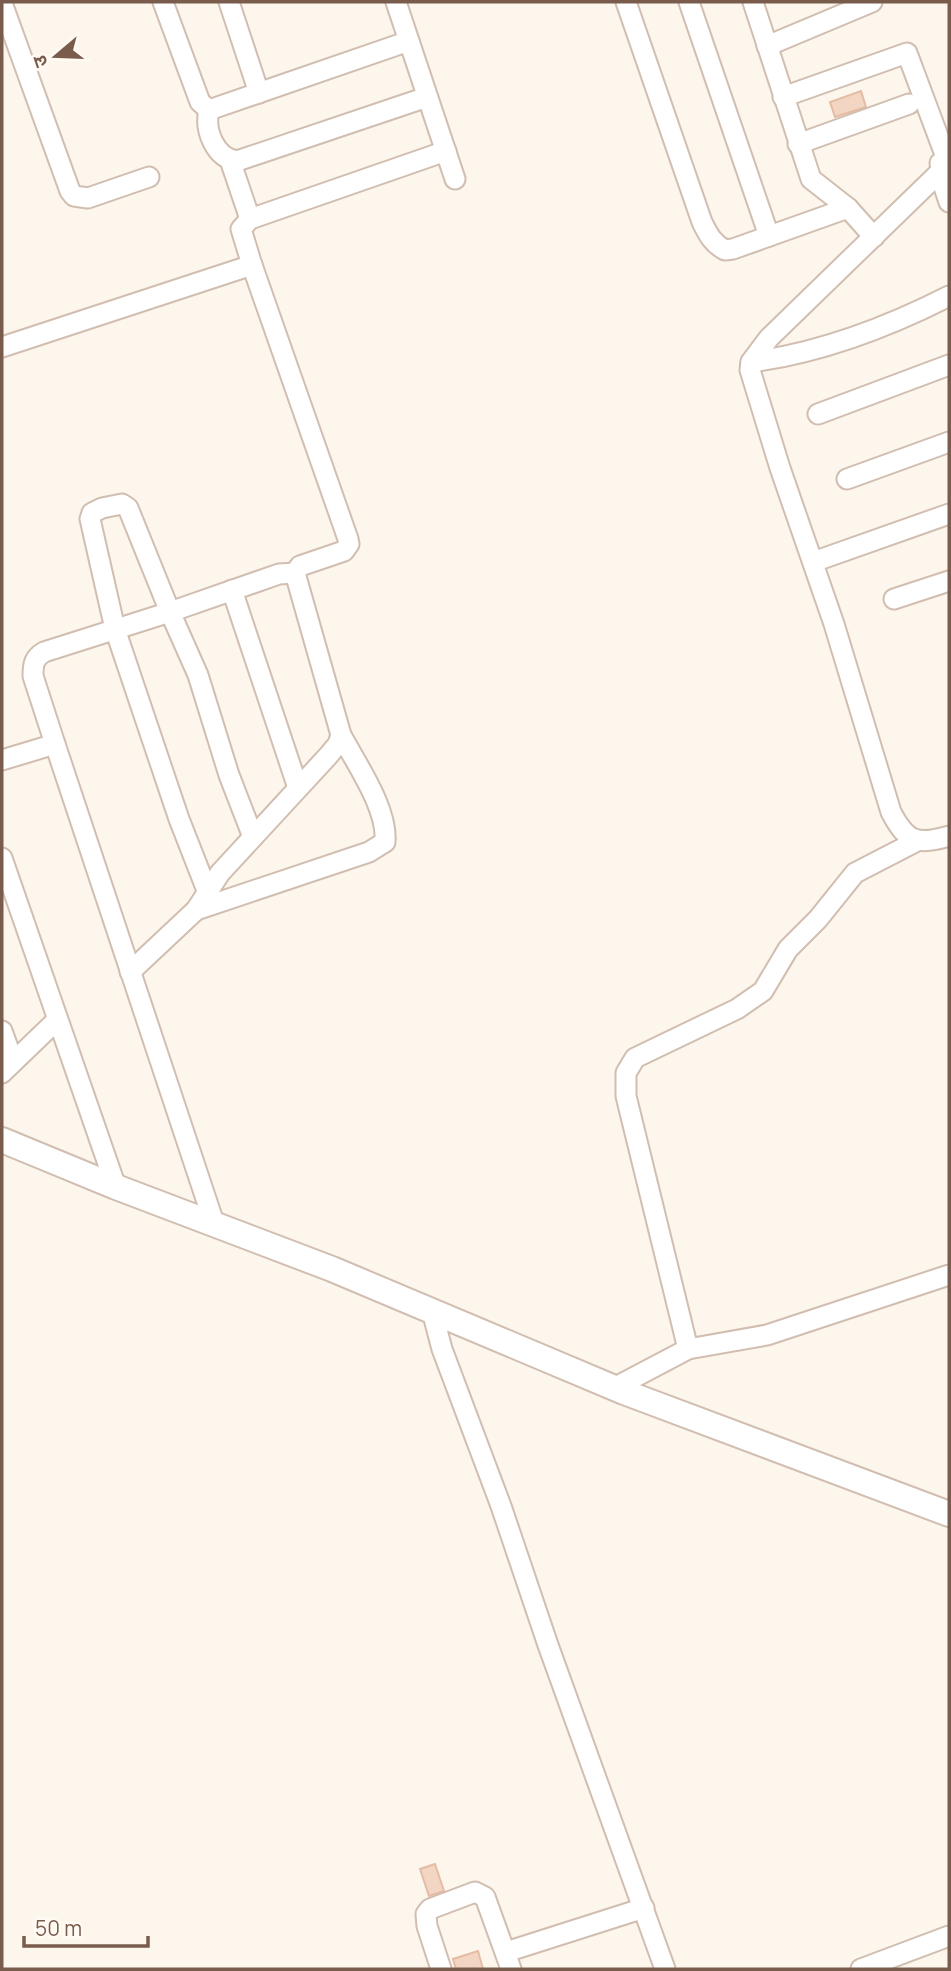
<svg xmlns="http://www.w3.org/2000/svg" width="951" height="1971" viewBox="0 0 951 1971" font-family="Manrope,'Noto Sans Devanagari',sans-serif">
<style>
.building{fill:#f3d5c3;stroke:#e6bba3;stroke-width:2}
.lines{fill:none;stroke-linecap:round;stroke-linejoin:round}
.minor-casing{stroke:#d1beb0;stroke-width:23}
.tertiary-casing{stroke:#d1beb0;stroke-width:28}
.minor{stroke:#fff;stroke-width:19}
.tertiary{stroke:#fff;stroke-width:24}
</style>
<rect width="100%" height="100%" fill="#fdf6ec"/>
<g class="building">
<path d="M861,91L866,107L835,117L830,102Z"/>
<path d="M435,1864L444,1891L429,1896L420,1869Z"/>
<path d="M478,1951L483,1969H456L453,1959Z"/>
</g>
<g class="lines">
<g class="minor-casing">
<g id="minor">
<path d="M163,2L200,102L209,110L409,41"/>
<path d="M229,2L259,93"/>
<path d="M396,2L455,179"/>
<path d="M626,2L702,222C708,234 712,243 725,250L733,249L848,208"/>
<path d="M689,2L769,236"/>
<path d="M753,2L811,179L848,208L874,237"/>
<path d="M2,3L70,191L74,196L88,198L149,177"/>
<path d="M767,46L872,2"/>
<path d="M783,97L907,53L944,152"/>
<path d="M209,110C204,130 215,158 237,161L427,97"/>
<path d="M798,144L909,104"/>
<path d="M230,160L250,219"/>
<path d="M940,163L944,187L949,202"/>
<path d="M940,172L769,338L751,362L750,370L780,468L834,624L891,812C907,843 918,845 949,836"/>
<path d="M2,347L252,265"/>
<path d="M751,362C819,353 888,327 949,296"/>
<path d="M818,414L949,365"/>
<path d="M847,479L949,442"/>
<path d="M813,562L949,514"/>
<path d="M232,590L298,788"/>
<path d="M894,599L949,581"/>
<path d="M2,760L55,744"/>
<path d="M2,858L116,1187"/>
<path d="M208,893L179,819L115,629L90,519L92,513L102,508L122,504L128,508L170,612L198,675L229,775L253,837"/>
<path d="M196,910L369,852L385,842C388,809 357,765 341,735"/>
<path d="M130,972L196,910L220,873L328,756L338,744L341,735L295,573L300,566L344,551L349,544L348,539L252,265L241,229L250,219L446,151"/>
<path d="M2,1031L13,1061"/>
<path d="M2,1073L56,1021"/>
<path d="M214,1223L55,744L33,676C33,664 34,658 44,652L170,612L279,574L295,573"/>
<path d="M432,1311L442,1349L501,1506L548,1645L665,1969"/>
<path d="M688,1349L767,1335L949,1275"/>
<path d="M614,1388L688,1349L626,1096V1073L635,1058L737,1009L763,991L788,949L818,919L855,873L917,841"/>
<path d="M506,1952L644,1908"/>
<path d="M441,1969L427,1926L426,1914L430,1909L475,1892L485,1897L511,1969"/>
<path d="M861,1969L949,1936"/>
</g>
</g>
<g class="tertiary-casing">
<path id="tertiary" d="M2,1140L116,1187L332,1269L624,1392L949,1514"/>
</g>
<use href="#minor" class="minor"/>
<use href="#tertiary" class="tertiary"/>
</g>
<rect width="951" height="1971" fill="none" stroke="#7a5c4d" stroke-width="7"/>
<g transform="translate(56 56) rotate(251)" stroke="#fffaf3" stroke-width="5" paint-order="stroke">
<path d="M0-5L12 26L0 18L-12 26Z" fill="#7a5c4d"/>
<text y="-10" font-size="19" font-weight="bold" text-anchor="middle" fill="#7a5c4d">उ</text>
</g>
<path d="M24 1936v10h124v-10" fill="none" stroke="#7a5c4d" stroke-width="3.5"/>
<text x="35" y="1936" font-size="21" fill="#7a5c4d" stroke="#fffaf3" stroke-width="5" paint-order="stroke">50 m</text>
</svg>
